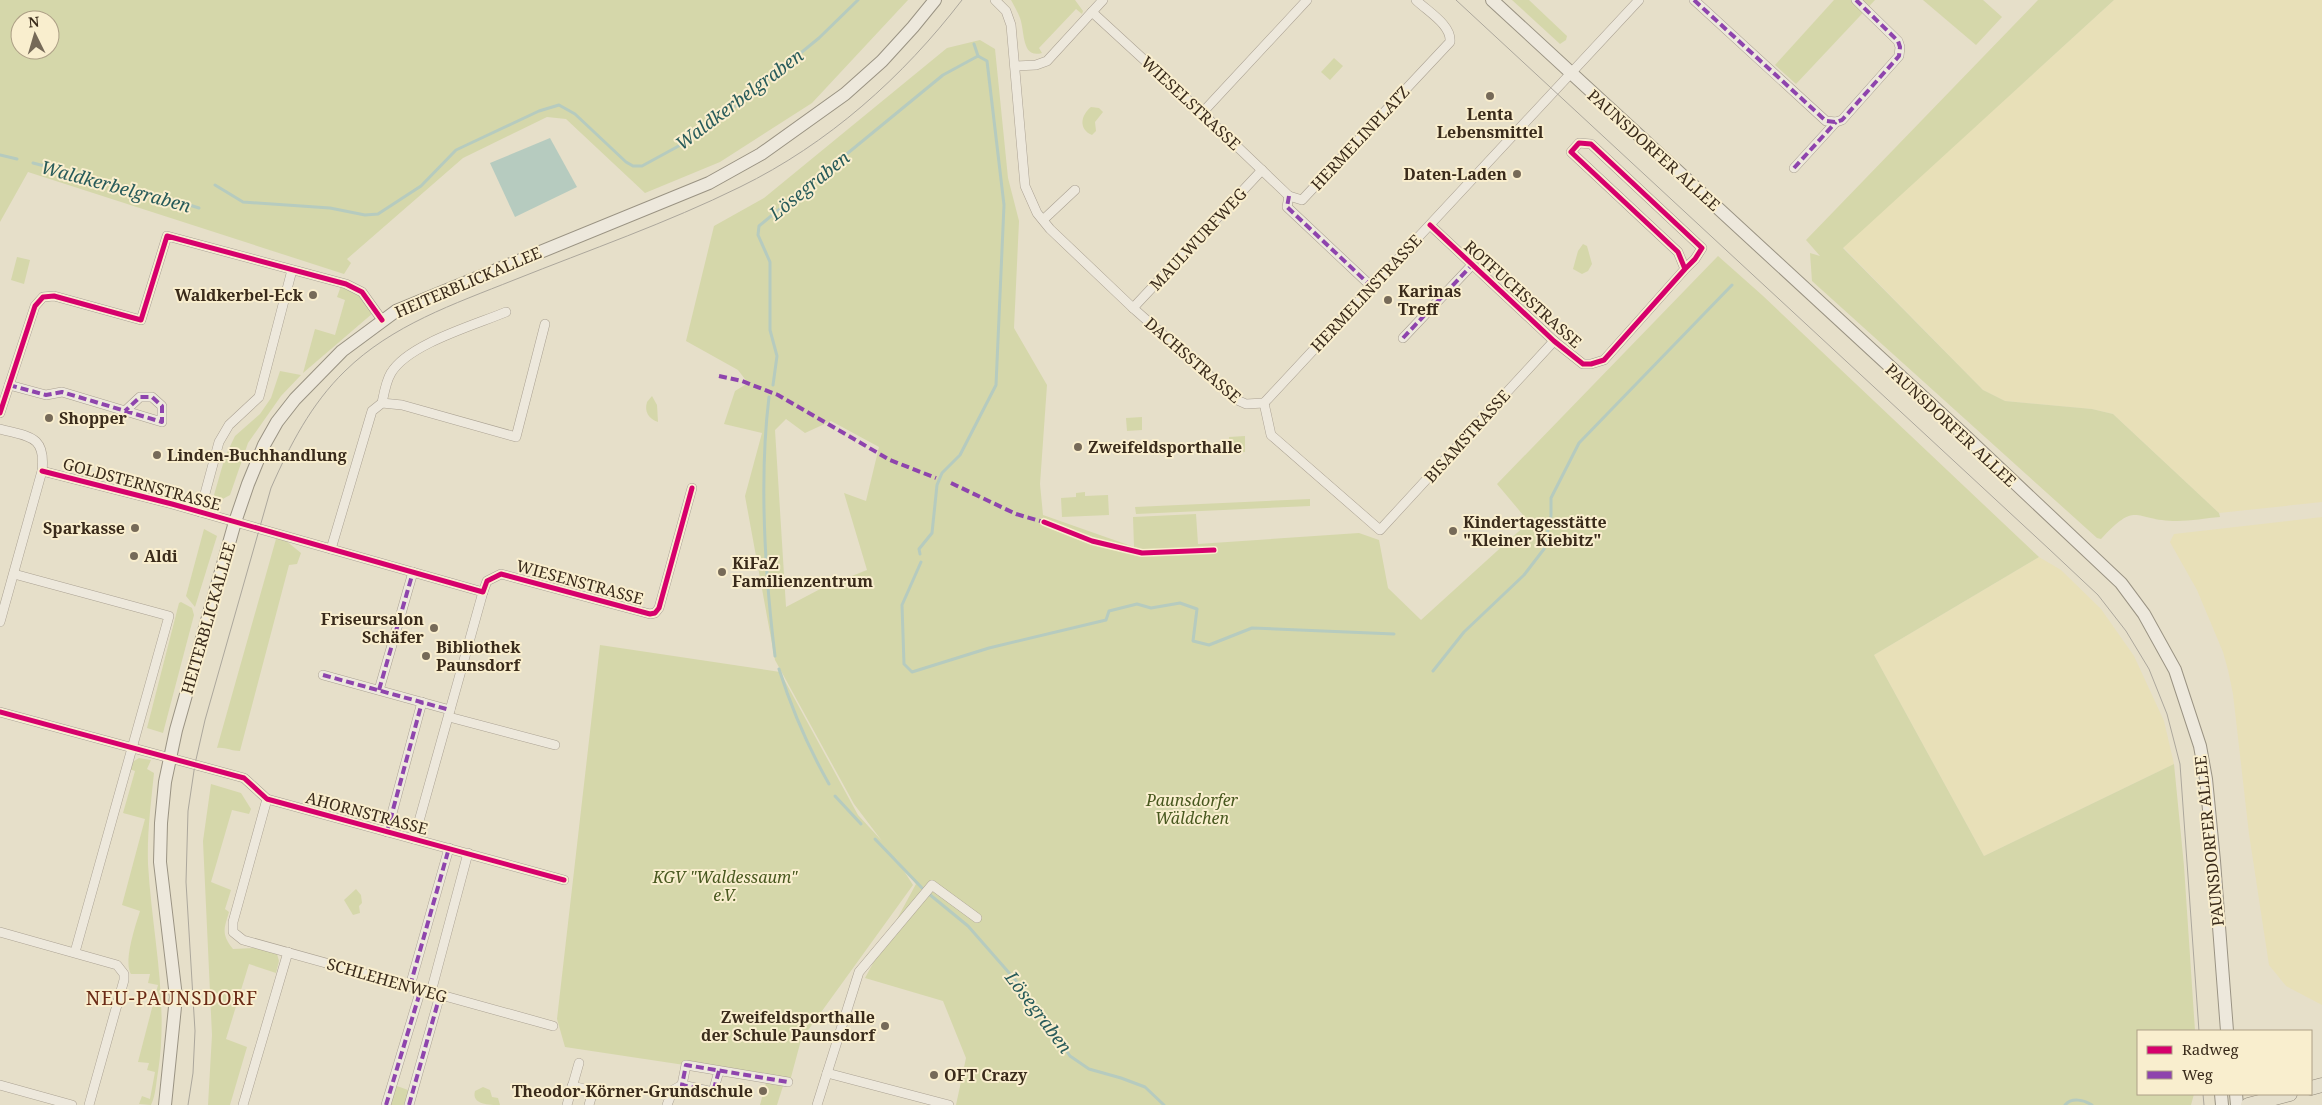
<svg xmlns="http://www.w3.org/2000/svg" width="2322" height="1105" viewBox="0 0 2322 1105" font-family="'Noto Serif',serif">
<style>
.farmland{fill:#e8e0b8}
.green{fill:#d5d7aa;fill-rule:evenodd}
.water{fill:#b6cbbf}
.lines{fill:none;stroke-linecap:round;stroke-linejoin:round}
.stream{stroke:#b6cbbf;stroke-width:3}
.street-casing{stroke:#aba293;stroke-width:10}
.secondary-casing{stroke:#9a9383;stroke-width:14}
.primary-casing{stroke:#90887a;stroke-width:15}
.street{stroke:#ede8dc;stroke-width:9}
.secondary{stroke:#ede8dc;stroke-width:12}
.primary{stroke:#e5dfcc;stroke-width:14}
.tram{stroke:#aca79c;stroke-width:1}
.quiet{stroke:#8e44ad;stroke-width:4;stroke-dasharray:8 4;stroke-linecap:butt}
.cycleway-casing{stroke:#f9eece;stroke-width:8}
.cycleway{stroke:#d6006c;stroke-width:5}
.poi-dot{fill:#766a58;stroke:#f9eece;stroke-width:2}
.labels{text-anchor:middle;dominant-baseline:central;stroke-width:4;stroke-linejoin:round;paint-order:stroke}
.street-label{font-size:16px;fill:#3a2b1b;stroke:#f9eece}
.poi-label{font-size:16px;font-weight:bold;fill:#3a2b1b;stroke:#f9eece;text-anchor:start}
.park-label{font-size:16px;font-style:italic;fill:#48581f;stroke:#f9eece}
.water-label{font-size:18px;font-style:italic;fill:#285b5a;stroke:#f9eece}
.quarter-label{font-size:19px;letter-spacing:1px;fill:#6b2b16;stroke:#f9eece}
</style>
<rect width="100%" height="100%" fill="#e6dfc9"/>
<g class="farmland">
<path d="M2114,0H2322V502L2219,513L2113,414L2092,409L2005,401L1983,390L1843,247Z"/>
<path d="M2322,517V1005L2286,986L2269,965L2249,834L2233,694L2228,670L2223,652L2197,590L2170,542L2174,534Z"/>
<path d="M2039,557L2061,570L2101,609L2134,656L2164,721L2174,764L1984,856L1874,655Z"/>
</g>
<g class="green">
<path d="M0,0H908L812,103L720,162L645,193L566,119L547,117L463,158L347,259L351,263L344,274L28,172L0,222ZM20,20H50V50H20Z"/>
<path d="M1011,0H1075L1083,11L1082,14L1076,9L1039,48L1042,53C1021,59 1025,31 1020,18C1018,12 1014,6 1011,0Z"/>
<path d="M1512,0H1529L1567,36L1566,40L1560,44Z"/>
<path d="M1834,0H1875L1796,84L1775,65Z"/>
<path d="M1923,0H1983L2002,17L1976,45Z"/>
<path d="M2038,0H2114L1843,248L1983,390L2005,401L2092,409L2113,414L2219,513L2220,517C2206,518 2191,521 2177,521C2133,521 2138,499 2101,539L2097,538L1812,281L1810,253L1820,256L1806,240Z"/>
<path d="M980,40L995,49L1008,178L1019,221L1014,328L1047,385L1040,484L1043,515L1134,547L1133,517L1196,514L1198,544L1359,533L1379,540L1388,588L1421,620L1529,522L1497,484L1718,256L1762,295L2039,557L1874,655L1984,856L2174,764L2184,866L2195,1031H2138V1094H2194L2191,1105H956L966,1058L943,1001L865,978L916,884L895,857L913,885L801,1040L790,1081L565,1047L557,1019L600,645L780,672L858,815L882,841L854,804L775,660L745,496L762,433L724,424L735,391L748,383L738,370L686,341L714,226L764,198L947,48ZM786,419L805,433L831,421L879,447L866,501L844,493L867,570L824,587L786,607L775,430Z"/>
<path d="M1334,58L1343,66L1330,80L1321,72Z"/>
<path d="M1091,107L1099,108L1103,112L1095,122L1096,131L1092,135C1078,129 1081,115 1091,107Z"/>
<path d="M1583,244L1587,246L1592,264L1588,271L1582,274L1573,269L1578,251Z"/>
<path d="M17,257L30,260L24,284L11,280Z"/>
<path d="M341,286L359,294L373,313L303,373L315,329L335,335L345,300L337,297Z"/>
<path d="M280,371L301,375L281,396L248,443L230,495L221,500L217,499L214,495L225,457L235,436L260,414L271,398Z"/>
<path d="M652,396L657,405L658,422C649,419 644,412 647,402Z"/>
<path d="M1142,417V430L1127,431L1126,418Z"/>
<path d="M1245,436V452L1230,453L1229,437Z"/>
<path d="M1085,492V496L1108,495L1109,515L1062,517L1061,498L1076,497V493Z"/>
<path d="M1310,499V506L1136,514L1135,507Z"/>
<path d="M204,529L217,536L195,607L186,596Z"/>
<path d="M276,539L285,540L301,553L297,564L289,565L240,751C231,751 225,747 217,748Z"/>
<path d="M181,602L192,608L194,615L163,733L147,728L179,603Z"/>
<path d="M139,758L151,760L147,769L154,773C151,803 147,833 148,864C152,934 169,1001 158,1072C156,1082 156,1095 151,1105L139,1104L142,1096L150,1099L155,1072L147,1070L149,1063L138,1062L158,985L148,983L150,974H131C123,962 136,924 140,911L122,905L145,819L123,813L135,771L129,769L134,761Z"/>
<path d="M211,784L241,793L251,809L249,814L232,810L211,882L231,890L225,909L229,912C224,929 221,934 233,949C248,949 263,945 277,954L279,961L276,973L249,964L226,1039L247,1047L230,1105H208L212,1035L203,841Z"/>
<path d="M356,889L361,895L362,903L359,906L360,913L353,915L344,900Z"/>
<path d="M766,1083L783,1086L777,1105H760Z"/>
<path d="M394,1085L411,1091L407,1105H388Z"/>
<path d="M483,1087L490,1090L492,1097L498,1098L500,1105C490,1105 471,1105 475,1091Z"/>
</g>
<path class="water" d="M550,138L577,187L515,217L490,163Z"/>
<g class="lines">
<g class="stream">
<path d="M0,155L17,159"/>
<path d="M33,163L164,197L199,208"/>
<path d="M215,185L243,202L330,208L365,215L378,214L421,186L456,150L539,111L559,105L575,114L626,162L633,166H642L686,142L737,105L819,38L858,0"/>
<path d="M773,385L777,356L770,330V262L758,235L759,226L943,75L978,56L974,44"/>
<path d="M769,397C759,479 765,574 775,656"/>
<path d="M920,554L919,549L932,533L937,485L942,473L960,455L996,385L1004,205L987,61L978,56"/>
<path d="M921,562L902,605L904,664L912,672L989,648L1106,620L1109,611L1137,604L1151,608L1180,603L1197,609L1193,641L1209,645L1252,628L1394,634"/>
<path d="M779,669C792,710 808,747 829,784"/>
<path d="M1433,671L1464,632L1524,575L1544,549L1551,516V498L1579,443L1732,285"/>
<path d="M835,796L861,824"/>
<path d="M875,839L922,888"/>
<path d="M929,894L968,926L1025,991L1070,1056L1089,1069L1121,1078L1145,1087L1164,1105"/>
<path d="M2065,1105C2072,1097 2084,1100 2092,1105"/>
</g>
<g class="street-casing">
<g id="street">
<path d="M995,0L1006,11L1011,25L1025,186L1037,213L1050,229L1133,308L1237,400L1246,404L1264,403"/>
<path d="M1694,0L1826,121L1836,122L1842,120L1899,56L1900,47L1898,41L1856,0"/>
<path d="M1092,12L1202,113L1289,196L1302,200L1450,42C1452,25 1427,11 1416,0"/>
<path d="M1015,66L1036,65L1047,61L1103,0"/>
<path d="M1202,113L1307,0"/>
<path d="M1794,168L1836,122"/>
<path d="M1289,196L1287,207L1372,287"/>
<path d="M1043,220L1075,190"/>
<path d="M1430,225L1554,341L1583,364H1591L1604,360L1685,269L1678,252L1571,152L1579,143L1591,144L1702,248L1695,259L1685,269"/>
<path d="M1133,308L1262,170"/>
<path d="M1403,338L1472,265"/>
<path d="M9,385L46,395L62,392L162,422V406L152,397H140L125,411"/>
<path d="M382,403C384,393 386,381 391,373C408,344 475,325 506,312"/>
<path d="M1264,403L1639,0"/>
<path d="M1264,403L1271,435L1380,530L1554,341"/>
<path d="M0,413L35,306L43,297L54,296L141,320L167,236L346,284L362,292L382,320"/>
<path d="M0,429C29,437 46,435 42,471L0,622"/>
<path d="M42,471L172,504L483,592L487,581L501,574L650,614L655,613L659,608L692,488"/>
<path d="M200,512L219,442L229,425L259,397L292,270"/>
<path d="M331,549L372,411L382,403L402,405L516,437L545,324"/>
<path d="M14,574L169,616L75,952"/>
<path d="M323,675L450,710"/>
<path d="M379,690L413,572"/>
<path d="M0,712L244,778L267,799L564,880"/>
<path d="M449,717L555,745"/>
<path d="M267,799L233,922V932L243,940L553,1026"/>
<path d="M387,832L422,702"/>
<path d="M414,839L483,592"/>
<path d="M0,932L117,965L124,974V980L89,1105"/>
<path d="M410,986L449,848"/>
<path d="M431,992L468,853"/>
<path d="M719,1071L713,1092L682,1085L686,1065L788,1082"/>
<path d="M827,1073L949,1105"/>
<path d="M0,1085L72,1105"/>
<path d="M572,1086L593,1091L589,1105"/>
<path d="M243,1105L288,952"/>
<path d="M386,1105L421,989"/>
<path d="M409,1105L440,995"/>
<path d="M567,1105L579,1063"/>
<path d="M667,1105L673,1090L682,1085"/>
<path d="M817,1105L859,972L932,885L977,918"/>
</g>
</g>
<g class="secondary-casing">
<g id="secondary">
<path d="M1492,0L1961,432L2121,583L2144,614L2175,670L2200,746L2206,779L2214,861L2227,1031"/>
<path d="M2221,1094L2222,1105"/>
<path d="M2236,1094L2237,1105"/>
<path d="M165,1105L176,997L160,862L161,823L165,782L176,730L235,522L248,484L264,445L277,422L295,399L342,351L396,311L709,183L761,154L845,94L882,61L913,27L935,0"/>
</g>
</g>
<g class="primary-casing">
<g id="primary">
<path d="M2311,1088L2322,1085"/>
<path d="M2248,1105L2290,1094"/>
</g>
</g>
<use href="#street" class="street"/>
<use href="#secondary" class="secondary"/>
<use href="#primary" class="primary"/>
<g class="tram">
<path d="M1456,0L2049,549L2098,595L2126,631L2149,669L2167,714L2180,764L2199,1031"/>
<path d="M2203,1094L2204,1105"/>
<path d="M188,1105L193,1073L195,1031L186,882L188,811L195,764L205,720L271,488C290,445 311,404 345,371C392,325 454,304 514,280C589,250 667,223 740,187C828,144 903,77 962,0"/>
</g>
<g class="quiet">
<path d="M1694,0L1826,121L1836,122L1842,120L1899,56L1900,47L1898,41L1856,0"/>
<path d="M1794,168L1836,122"/>
<path d="M1289,196L1287,207L1372,287"/>
<path d="M1403,338L1472,265"/>
<path d="M719,376L742,381L778,395L890,460L936,478"/>
<path d="M9,385L46,395L62,392L162,422V406L152,397H140L125,411"/>
<path d="M951,483L1016,514L1047,523"/>
<path d="M323,675L450,710"/>
<path d="M379,690L413,572"/>
<path d="M387,832L422,702"/>
<path d="M410,986L449,848"/>
<path d="M719,1071L713,1092L682,1085L686,1065L788,1082"/>
<path d="M386,1105L421,989"/>
<path d="M409,1105L440,995"/>
</g>
<g class="cycleway-casing">
<g id="cycleway">
<path d="M1430,225L1554,341L1583,364H1591L1604,360L1685,269L1678,252L1571,152L1579,143L1591,144L1702,248L1695,259L1685,269"/>
<path d="M0,413L35,306L43,297L54,296L141,320L167,236L346,284L362,292L382,320"/>
<path d="M42,471L172,504L483,592L487,581L501,574L650,614L655,613L659,608L692,488"/>
<path d="M1044,522L1092,541L1142,553L1214,550"/>
<path d="M0,712L244,778L267,799L564,880"/>
</g>
</g>
<use href="#cycleway" class="cycleway"/>
</g>
<g class="poi-dot">
<circle cx="1490" cy="96" r="5"/>
<circle cx="1517" cy="174" r="5"/>
<circle cx="313" cy="295" r="5"/>
<circle cx="1388" cy="300" r="5"/>
<circle cx="49" cy="418" r="5"/>
<circle cx="1078" cy="447" r="5"/>
<circle cx="157" cy="455" r="5"/>
<circle cx="135" cy="528" r="5"/>
<circle cx="1453" cy="531" r="5"/>
<circle cx="134" cy="556" r="5"/>
<circle cx="722" cy="572" r="5"/>
<circle cx="434" cy="628" r="5"/>
<circle cx="426" cy="656" r="5"/>
<circle cx="885" cy="1026" r="5"/>
<circle cx="934" cy="1075" r="5"/>
<circle cx="763" cy="1091" r="5"/>
</g>
<g class="labels">
<g class="street-label">
<text transform="translate(1191 103) rotate(43)">WIESELSTRASSE</text>
<text transform="translate(1360 138) rotate(-47)">HERMELINPLATZ</text>
<text transform="translate(1654 150) rotate(42)">PAUNSDORFER ALLEE</text>
<text transform="translate(1198 239) rotate(-47)">MAULWURFWEG</text>
<text transform="translate(468 282) rotate(-23)">HEITERBLICKALLEE</text>
<text transform="translate(1366 293) rotate(-47)">HERMELINSTRASSE</text>
<text transform="translate(1523 294) rotate(42)">ROTFUCHSSTRASSE</text>
<text transform="translate(1193 360) rotate(41)">DACHSSTRASSE</text>
<text transform="translate(1951 425) rotate(43)">PAUNSDORFER ALLEE</text>
<text transform="translate(1467 436) rotate(-48)">BISAMSTRASSE</text>
<text transform="translate(142 484) rotate(15)">GOLDSTERNSTRASSE</text>
<text transform="translate(580 582) rotate(15)">WIESENSTRASSE</text>
<text transform="translate(208 618) rotate(-74)">HEITERBLICKALLEE</text>
<text transform="translate(367 813) rotate(15)">AHORNSTRASSE</text>
<text transform="translate(2209 841) rotate(-96)">PAUNSDORFER ALLEE</text>
<text transform="translate(387 980) rotate(16)">SCHLEHENWEG</text>
</g>
<g class="poi-label">
<text x="1490" y="114" text-anchor="middle">Lenta<tspan x="1490" dy="18">Lebensmittel</tspan></text>
<text x="1507" y="174" text-anchor="end">Daten-Laden</text>
<text x="1398" y="291">Karinas<tspan x="1398" dy="18">Treff</tspan></text>
<text x="303" y="295" text-anchor="end">Waldkerbel-Eck</text>
<text x="59" y="418">Shopper</text>
<text x="1088" y="447">Zweifeldsporthalle</text>
<text x="167" y="455">Linden-Buchhandlung</text>
<text x="1463" y="522">Kindertagesstätte<tspan x="1463" dy="18">"Kleiner Kiebitz"</tspan></text>
<text x="125" y="528" text-anchor="end">Sparkasse</text>
<text x="144" y="556">Aldi</text>
<text x="732" y="563">KiFaZ<tspan x="732" dy="18">Familienzentrum</tspan></text>
<text x="424" y="619" text-anchor="end">Friseursalon<tspan x="424" dy="18">Schäfer</tspan></text>
<text x="436" y="647">Bibliothek<tspan x="436" dy="18">Paunsdorf</tspan></text>
<text x="875" y="1017" text-anchor="end">Zweifeldsporthalle<tspan x="875" dy="18">der Schule Paunsdorf</tspan></text>
<text x="944" y="1075">OFT Crazy</text>
<text x="753" y="1091" text-anchor="end">Theodor-Körner-Grundschule</text>
</g>
<g class="park-label">
<text x="1192" y="800">Paunsdorfer<tspan x="1192" dy="18">Wäldchen</tspan></text>
<text x="725" y="877">KGV "Waldessaum"<tspan x="725" dy="18">e.V.</tspan></text>
</g>
<g class="water-label">
<text transform="translate(739 99) rotate(-37)">Waldkerbelgraben</text>
<text transform="translate(809 185) rotate(-39)">Lösegraben</text>
<text transform="translate(116 186) rotate(15)">Waldkerbelgraben</text>
<text transform="translate(1039 1012) rotate(53)">Lösegraben</text>
</g>
<g class="quarter-label">
<text x="172" y="998">NEU-PAUNSDORF</text>
</g>
</g>
<rect x="2137" y="1030" width="175" height="65" fill="#f9eece" stroke="#ada086"/>
<rect x="2147" y="1046" width="25" height="8" fill="#d6006c" stroke="#ada086"/>
<text x="2182" y="1055" font-size="15" fill="#3a2b1b">Radweg</text>
<rect x="2147" y="1071" width="25" height="8" fill="#8e44ad" stroke="#ada086"/>
<text x="2182" y="1080" font-size="15" fill="#3a2b1b">Weg</text>
<g transform="translate(35 35) rotate(355)"><circle r="24" fill="#f9eece" stroke="#ada086"/>
<path d="M0-4L9 19L0 12L-9 19Z" fill="#766a58"/>
<text y="-8" font-size="14" font-weight="bold" text-anchor="middle" fill="#3a2b1b">N</text>
</g>
</svg>
